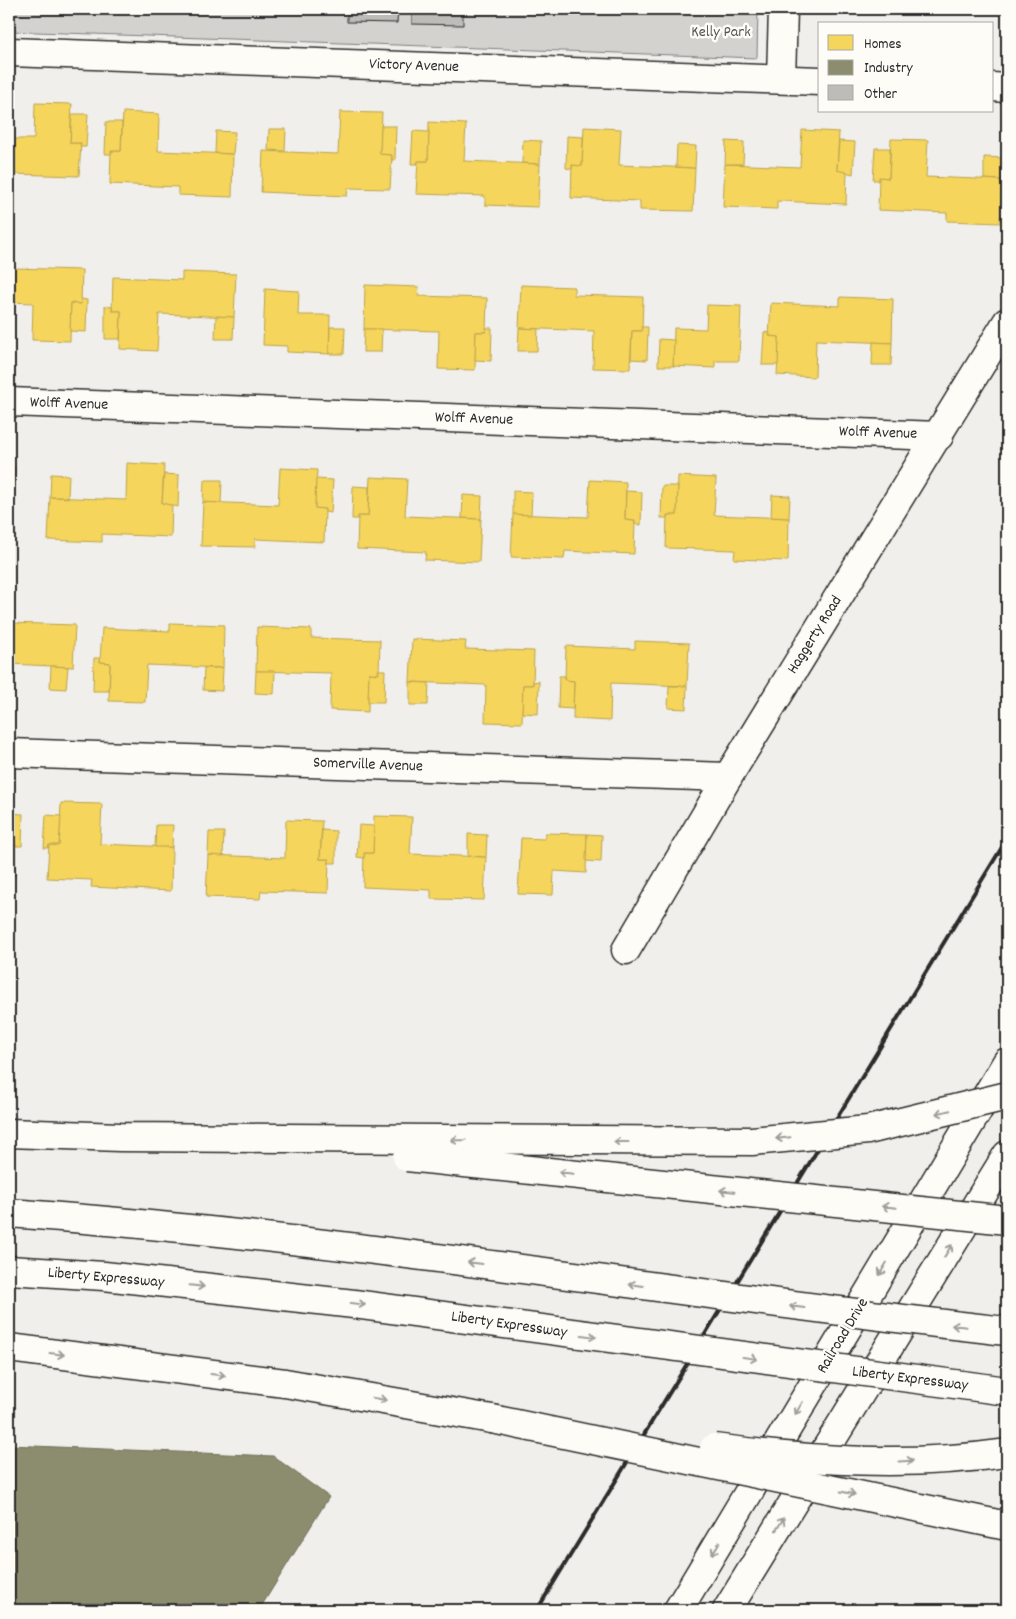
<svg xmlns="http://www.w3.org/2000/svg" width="1016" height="1619" viewBox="0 0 1016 1619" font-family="Dekko,sans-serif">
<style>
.green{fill:#d3d2cf;stroke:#7f7e7d}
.homes{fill:#f6d55c;stroke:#b9a24d}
.industry{fill:#8c8c6e;stroke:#6f6f5a}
.building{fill:#bdbcb8;stroke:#2b2b2b}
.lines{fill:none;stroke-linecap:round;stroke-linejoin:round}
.street-casing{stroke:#2b2b2b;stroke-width:31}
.secondary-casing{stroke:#2b2b2b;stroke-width:31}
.highway-casing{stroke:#2b2b2b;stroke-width:31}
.street{stroke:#fdfcf7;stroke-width:28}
.secondary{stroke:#fdfcf7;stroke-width:28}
.highway{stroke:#fdfcf7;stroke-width:28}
.rail{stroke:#2b2b2b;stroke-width:4}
.highway-bridge-casing{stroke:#2b2b2b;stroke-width:31;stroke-linecap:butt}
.highway-bridge{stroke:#fdfcf7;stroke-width:28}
.oneway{stroke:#9e9e9b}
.labels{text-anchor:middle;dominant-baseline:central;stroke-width:5;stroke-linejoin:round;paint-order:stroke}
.park-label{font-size:16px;fill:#555554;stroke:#fdfcf7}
.street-label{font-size:16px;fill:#2b2b2b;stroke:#fdfcf7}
</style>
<rect width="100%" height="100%" fill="#f0efeb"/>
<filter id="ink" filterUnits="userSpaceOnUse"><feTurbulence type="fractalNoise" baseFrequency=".02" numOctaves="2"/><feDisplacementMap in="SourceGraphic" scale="10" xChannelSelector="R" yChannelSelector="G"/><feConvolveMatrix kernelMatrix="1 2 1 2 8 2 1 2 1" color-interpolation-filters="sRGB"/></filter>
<g filter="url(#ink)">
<path class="green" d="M9,9H758L757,58L9,31Z"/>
<g class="homes">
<path d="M35,103L72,104L70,143H81L79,176L10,174L9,182V139H34Z"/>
<path d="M123,112L159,114L158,151L233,154L232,197L178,195V187L110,184L111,151H121Z"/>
<path d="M340,112L382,113L380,154L392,155L390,189L348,188L347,196L261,192L263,151L338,154Z"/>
<path d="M72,114H88L86,147H80L81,143H70Z"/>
<path d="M106,122H122L121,151H111V154H105Z"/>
<path d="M429,122L466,124L464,161L540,164L538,207L485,205V196L416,194L418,161H428Z"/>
<path d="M381,126H396L395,160H392V155L380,154Z"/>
<path d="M584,127L621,129L619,165L695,168L693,211L640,210V201L571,198L572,165L582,166Z"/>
<path d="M269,129H286L285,151L268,150Z"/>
<path d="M802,130L839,132L837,170L847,171L846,204L777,201V209L723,207L725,164L800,167Z"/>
<path d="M216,131L235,132L233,154L215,153Z"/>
<path d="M413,131L429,132L428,161H418L417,164H411Z"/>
<path d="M567,136L583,137L582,166L572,165V169L566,168Z"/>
<path d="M891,139L928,140L926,177L1002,180L1000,223L947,221V213L878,210L879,177L889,178Z"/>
<path d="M523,140L541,141L540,164L522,163Z"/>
<path d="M726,141L744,142L743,164H725Z"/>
<path d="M839,141L855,142L853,174L837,170Z"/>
<path d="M677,145L696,146L695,168L676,167Z"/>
<path d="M875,148H890L889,178L879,177V180H873Z"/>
<path d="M984,157L1003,158L1002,180L984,179Z"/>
<path d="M9,259H13V268L82,270L81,304L71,303L70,341L32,340L33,303L9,302Z"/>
<path d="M182,272L236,274L234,317L159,314L157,351L120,349L121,311H112L113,277L182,280Z"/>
<path d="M365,285L419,287L418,296L487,298L486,332H476L475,370L438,369L439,331L364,329Z"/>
<path d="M521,285L574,287V295L643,297L642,331H632L630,369L593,368L594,331L519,328Z"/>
<path d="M265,289L299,291L298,315H330L329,354L287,352V346L263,345Z"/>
<path d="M840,297L893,299L892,343L816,340L815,377L777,375L779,337L769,336L771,303L840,306Z"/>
<path d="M81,299L87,300L86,332L70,331L71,303L81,304Z"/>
<path d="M707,305L741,306L739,361H715V368L673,366L674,328L706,329Z"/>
<path d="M105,306L112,307V311H121L120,339H105Z"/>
<path d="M216,316L234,317L233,339H215Z"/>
<path d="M330,327H345L344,354H329Z"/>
<path d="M641,327H648L647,360L631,359L632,331H642Z"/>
<path d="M486,328H492L491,361L475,360L476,332H486Z"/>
<path d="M519,328L538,329L537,351H518Z"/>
<path d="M364,329H382L381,352H363Z"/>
<path d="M764,332L770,333L769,336L779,337L778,365H762Z"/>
<path d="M659,339L674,340L673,366H658Z"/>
<path d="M873,342L892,343L891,365H872Z"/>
<path d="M127,463L164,465L162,503L172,504L171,537L102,534V542L48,540L50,497L126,500Z"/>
<path d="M9,467H15L14,489H9Z"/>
<path d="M280,468L317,470L315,508L325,509L324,542L255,539V547L201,546L203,502L278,505Z"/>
<path d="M51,474L69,475L68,497H50Z"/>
<path d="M164,474L179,475L178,507L162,503Z"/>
<path d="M678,476L716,478L714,515L789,518L788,561L734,559L735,550L666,548L667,515H677Z"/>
<path d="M370,477L407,479L405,516L481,519L479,562L425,560L426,552L357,549L358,516H368Z"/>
<path d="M316,479L333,480L331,513L325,512V509L315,508Z"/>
<path d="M204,480H222L221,503L203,502Z"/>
<path d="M590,480L626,482L625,520L635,521L634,554L565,551L564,559L511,557L513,514L588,517Z"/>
<path d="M353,486L369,487L368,516H358V519H352Z"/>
<path d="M662,486H678L677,515H667V518H661Z"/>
<path d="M9,489H14L13,533H9Z"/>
<path d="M513,491L532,492L531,515L513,514Z"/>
<path d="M626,491L642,492L641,525L635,524V521L625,520Z"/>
<path d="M463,495L482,496L481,519L462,518Z"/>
<path d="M772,495L790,496L789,518L771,517Z"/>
<path d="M9,623L75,625L73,667L9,664Z"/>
<path d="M170,623L224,625L223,668L147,665L145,702L109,701L110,663L100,662L102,628L170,631Z"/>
<path d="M257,627L311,629V638L380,640L379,674L369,673L368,712L330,710L331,673L256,671Z"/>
<path d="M412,639L466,641L465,649L534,651L533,685H523L522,723L485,722L486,685L410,682Z"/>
<path d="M635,641L689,643L687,686L611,683L610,721L573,719L574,681L565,680L566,646L635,649Z"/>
<path d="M94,658H100V662L110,663L109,691H93Z"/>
<path d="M51,666L68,667L66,689L50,688Z"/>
<path d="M204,668H223L222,691L203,690Z"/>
<path d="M378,670H385L384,702H368L369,673L379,674Z"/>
<path d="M256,671H275L274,694L255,693Z"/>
<path d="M559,676H565V680L574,681L573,709L558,708Z"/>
<path d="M539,681L538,714L522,713L523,685H533V682Z"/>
<path d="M410,682L429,683L428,705H410Z"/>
<path d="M669,686H687L686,709L668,708Z"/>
<path d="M61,803L102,804L100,844L172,847L171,891L91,887L92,880L47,878L49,845H59Z"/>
<path d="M9,813L23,814L22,846H15V842H9Z"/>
<path d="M46,815L61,816L59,845H49L48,848H44Z"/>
<path d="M374,816L412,817L410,854L486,857L484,900L431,899V890L363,887L364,853H373Z"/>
<path d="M286,820L322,821L320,859H329L328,893L261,891L260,899L206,897L208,855L285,858Z"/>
<path d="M156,825H173L172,847H155Z"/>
<path d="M359,825L374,826L373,853H364V858L357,857Z"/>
<path d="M322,830L336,831V863H329V859H320Z"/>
<path d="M209,832H224L223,856L208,855Z"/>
<path d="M545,833L587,834L586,873L554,871L553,895L518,894L521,838L545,839Z"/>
<path d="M468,834L487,835L486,857L468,856Z"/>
<path d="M587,834L602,835L601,862L586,861Z"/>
<rect x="9" y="842" width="6" height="34"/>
</g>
<path class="industry" d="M9,1445L273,1456L329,1497L259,1610H9Z"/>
<g class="building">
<path d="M347,9H398L397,23L347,22Z"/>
<path d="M412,9H463V25L412,24Z"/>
</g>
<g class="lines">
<g class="street-casing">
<g id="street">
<path d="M9,52L820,81"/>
<path d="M781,79L783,9"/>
<path d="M992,87L1007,88"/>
<path d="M9,402L939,436"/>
<path d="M9,753L728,777"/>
<path d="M626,950L728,777L1007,322"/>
</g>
</g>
<g class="secondary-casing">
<g id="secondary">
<path d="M678,1610L1007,1062"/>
<path d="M727,1610L1007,1155"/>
</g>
</g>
<g class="highway-casing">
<path id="highway" d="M9,1348L285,1383L492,1419"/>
</g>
<use href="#street" class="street"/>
<use href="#secondary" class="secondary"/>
<use href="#highway" class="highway"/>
<path class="rail" d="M537,1610L1007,839"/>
<g class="highway-bridge-casing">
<g id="highway-bridge">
<path d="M9,1133L120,1137L752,1141L868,1130L1007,1096"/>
<path d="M407,1157L1007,1220"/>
<path d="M9,1213C343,1237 674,1294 1007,1331"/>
<path d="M9,1270L104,1276L354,1304L1007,1391"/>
<path d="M492,1419L1007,1526"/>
<path d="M714,1448C813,1461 908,1467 1007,1453"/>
</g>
</g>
<use href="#highway-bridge" class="highway-bridge"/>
</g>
<defs><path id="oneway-shaft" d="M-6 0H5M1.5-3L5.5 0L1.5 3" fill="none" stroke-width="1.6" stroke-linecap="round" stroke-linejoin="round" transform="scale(1.25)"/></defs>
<g class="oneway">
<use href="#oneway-shaft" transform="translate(943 1112) rotate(166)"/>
<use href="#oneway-shaft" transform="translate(783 1138) rotate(174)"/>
<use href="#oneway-shaft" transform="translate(458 1140) rotate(-179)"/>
<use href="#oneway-shaft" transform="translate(621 1142) rotate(180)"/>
<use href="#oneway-shaft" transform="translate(566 1173) rotate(-174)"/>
<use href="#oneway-shaft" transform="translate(727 1191) rotate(-174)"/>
<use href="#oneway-shaft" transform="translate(889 1207) rotate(-174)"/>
<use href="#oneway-shaft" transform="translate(948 1251) rotate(-58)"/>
<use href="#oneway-shaft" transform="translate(475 1263) rotate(-173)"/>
<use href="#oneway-shaft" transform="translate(883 1269) rotate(121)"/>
<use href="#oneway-shaft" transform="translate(636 1285) rotate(-172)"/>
<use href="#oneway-shaft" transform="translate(197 1286) rotate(6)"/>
<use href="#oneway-shaft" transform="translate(358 1304) rotate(7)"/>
<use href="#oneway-shaft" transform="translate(797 1307) rotate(-173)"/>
<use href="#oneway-shaft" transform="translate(959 1326) rotate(-174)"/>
<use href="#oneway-shaft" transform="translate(589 1336) rotate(8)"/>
<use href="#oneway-shaft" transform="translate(57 1354) rotate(7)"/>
<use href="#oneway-shaft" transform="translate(750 1358) rotate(8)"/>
<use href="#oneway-shaft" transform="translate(218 1375) rotate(7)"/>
<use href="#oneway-shaft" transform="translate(379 1399) rotate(10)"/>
<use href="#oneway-shaft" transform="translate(799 1408) rotate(121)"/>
<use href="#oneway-shaft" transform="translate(906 1461) rotate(-3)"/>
<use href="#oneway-shaft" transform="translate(848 1493) rotate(12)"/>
<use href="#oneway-shaft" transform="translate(780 1524) rotate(-58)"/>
<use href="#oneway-shaft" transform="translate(716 1548) rotate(121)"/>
</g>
</g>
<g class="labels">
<g class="park-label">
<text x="721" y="32">Kelly Park</text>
</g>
<g class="street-label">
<text transform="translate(414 66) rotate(2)">Victory Avenue</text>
<text transform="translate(69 404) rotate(2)">Wolff Avenue</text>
<text transform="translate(474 419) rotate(2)">Wolff Avenue</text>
<text transform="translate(878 433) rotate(2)">Wolff Avenue</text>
<text transform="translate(815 635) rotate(-58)">Haggerty Road</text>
<text transform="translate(368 765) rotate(2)">Somerville Avenue</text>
<text transform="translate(106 1278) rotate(5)">Liberty Expressway</text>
<text transform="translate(509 1325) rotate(8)">Liberty Expressway</text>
<text transform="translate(843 1336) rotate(-59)">Railroad Drive</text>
<text transform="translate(910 1379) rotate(7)">Liberty Expressway</text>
</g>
</g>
<rect width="1016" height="1619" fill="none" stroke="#fdfcf7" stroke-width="30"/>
<rect x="15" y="15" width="986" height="1589" fill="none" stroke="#2b2b2b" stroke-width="2" filter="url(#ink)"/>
<rect x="818" y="22" width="175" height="90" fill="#fdfcf7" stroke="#a9a8a5"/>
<rect x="828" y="35" width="25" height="15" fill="#f6d55c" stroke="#a9a8a5"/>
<text x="864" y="48" font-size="15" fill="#2b2b2b">Homes</text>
<rect x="828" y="60" width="25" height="15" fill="#8c8c6e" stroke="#a9a8a5"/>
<text x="864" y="72" font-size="15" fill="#2b2b2b">Industry</text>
<rect x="828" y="85" width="25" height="15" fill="#bdbcb8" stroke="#a9a8a5"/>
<text x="864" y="98" font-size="15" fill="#2b2b2b">Other</text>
</svg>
